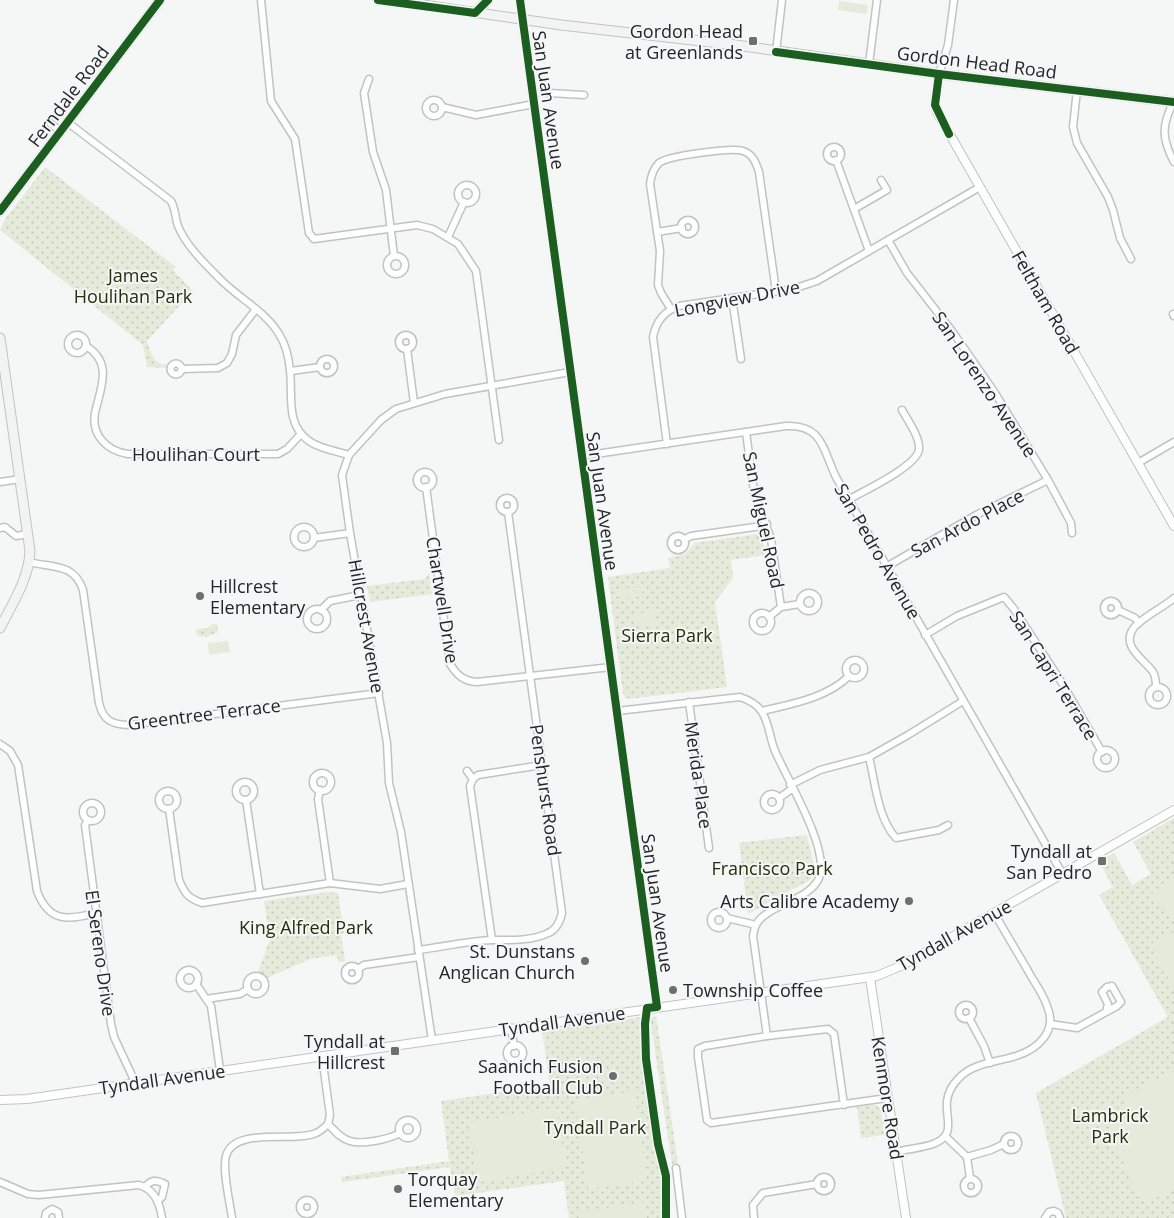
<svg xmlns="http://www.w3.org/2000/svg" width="1174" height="1218" viewBox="0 0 1174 1218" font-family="'Open Sans',sans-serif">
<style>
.grass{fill:url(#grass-dots)}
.pitch{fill:#e5ebda}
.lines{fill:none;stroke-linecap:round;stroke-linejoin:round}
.minor-casing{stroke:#c1c2c2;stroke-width:9}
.tertiary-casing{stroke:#c1c2c2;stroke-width:10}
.secondary-casing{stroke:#c1c2c2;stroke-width:11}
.minor{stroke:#fefefe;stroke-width:6}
.tertiary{stroke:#fefefe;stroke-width:8}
.secondary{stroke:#f4f3f4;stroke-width:9}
.cycleway-casing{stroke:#f4f6f7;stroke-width:11}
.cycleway{stroke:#1b5e20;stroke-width:8}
.poi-dot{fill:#6e6e6f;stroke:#f4f6f7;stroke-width:2}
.labels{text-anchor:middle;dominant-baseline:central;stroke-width:4;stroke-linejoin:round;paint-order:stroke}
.poi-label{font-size:18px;fill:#252526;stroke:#f4f6f7;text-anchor:end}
.street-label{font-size:18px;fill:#252526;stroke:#f4f6f7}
.park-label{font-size:18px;fill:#262f08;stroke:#f4f6f7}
</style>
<defs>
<pattern id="grass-dots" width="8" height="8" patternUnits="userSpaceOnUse" patternTransform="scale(1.25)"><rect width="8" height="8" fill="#e5ebda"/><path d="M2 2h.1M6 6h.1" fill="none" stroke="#c4c9bb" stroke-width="1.8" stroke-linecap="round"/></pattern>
</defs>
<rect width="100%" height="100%" fill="#f5f6f6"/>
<g class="grass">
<path d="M45,167L176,267L173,270L193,291L147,341C151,354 153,364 168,365L167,368L147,367L143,345L0,230L6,218Z"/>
<path d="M757,534L762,536L765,555L731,560L733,578L715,602L727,687L629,699L625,697L623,694L608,577L670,568L668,558L685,554L695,543Z"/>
<path d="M429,571L432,594L370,602L367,586L424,579L428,576Z"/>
<path d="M212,624H217L218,632L207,637L197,636L196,629L208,628Z"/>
<path d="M1174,818V1218H1066L1036,1093L1168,1017L1099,895L1113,887L1099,862L1114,853L1132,885L1151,874L1133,842Z"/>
<path d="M806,835C810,847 817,868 810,880L748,914L739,843Z"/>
<path d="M328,892L338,893L344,933L341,934L345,961L338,962L337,955L310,959L267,978L258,972L270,939L264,901Z"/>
<path d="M656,1016L678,1163L672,1164L650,1017Z"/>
<path d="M641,1017L671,1218H569L564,1181L455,1196L450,1167L342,1182L341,1177L449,1161L441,1101L550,1085L542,1031Z"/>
<path d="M876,1105L881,1109L884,1135L861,1138L857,1107Z"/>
</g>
<g class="pitch">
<path d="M839,1L868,5L867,14L838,10Z"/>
<path d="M641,587L643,596L621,599L620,589Z"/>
<path d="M654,611L655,624L636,626L634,614Z"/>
<path d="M228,641L230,652L209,655L208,643Z"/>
<path d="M1174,879V915L1164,910L1152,892Z"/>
<path d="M1174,932V988L1149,945Z"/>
<path d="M1174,1071V1188L1150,1201L1136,1192L1113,1138L1127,1094Z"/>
<path d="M635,1091L647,1181L588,1189L575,1100Z"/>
<path d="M556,1108L566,1167L479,1182L468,1123Z"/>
<path d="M645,1202L647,1218H579V1212Z"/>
</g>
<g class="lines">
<g class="minor-casing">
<g id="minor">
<path d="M261,0L271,101L295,139L309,233L314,239L417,225L433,229L458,244L476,271L499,440"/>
<path d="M776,52L782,0"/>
<path d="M869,64L877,0"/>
<path d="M939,74L948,45L954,0"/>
<path d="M369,79L364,93L373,152L386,190L394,256"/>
<path d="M1077,90L1073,127L1077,143L1108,197L1113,210L1120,238L1131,259"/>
<path d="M532,92L584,95"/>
<circle cx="434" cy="108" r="8"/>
<path d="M1174,101C1162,124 1161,138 1174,162"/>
<path d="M442,107L476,115L534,104"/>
<path d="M67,122L171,201C176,210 175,218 178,226C186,246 206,265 221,280C240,299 265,311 279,334C286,345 289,358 290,371C293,396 285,424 309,441C320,449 336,451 349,455"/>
<path d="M50,123L60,131"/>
<circle cx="834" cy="154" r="7"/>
<path d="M836,160L869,251"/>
<circle cx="467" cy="194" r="9"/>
<path d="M854,209L887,190L881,180"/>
<circle cx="688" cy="227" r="7"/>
<path d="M657,232L682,228"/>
<path d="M448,237L464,202"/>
<path d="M888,240L907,273L952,331L995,393L1048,480L1071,523L1072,533"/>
<circle cx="396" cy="265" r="9"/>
<path d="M732,298L741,359"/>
<path d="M671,309L661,293L658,285L660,251L650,184C651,176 653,169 659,163C667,156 733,147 743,151C753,154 756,163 759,172L776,291"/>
<path d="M1173,314L1174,316"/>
<circle cx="406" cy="342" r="7"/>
<circle cx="77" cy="344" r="9"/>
<path d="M86,346C114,363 100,389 95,413C91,435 107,451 128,454H278L287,449L301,434"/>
<path d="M407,349L414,403"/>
<circle cx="327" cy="366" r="7"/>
<circle cx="176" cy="369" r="5.5"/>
<path d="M182,369L218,368L227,363L232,354L236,335L256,309"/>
<path d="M291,371L320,367"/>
<path d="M746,432L754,492L771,539L781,607"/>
<path d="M667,444L653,337C656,321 664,311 679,306L793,289L817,281L980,187"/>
<path d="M582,456L786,426C824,424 823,452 837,479L1062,873"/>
<path d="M1138,463L1174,442"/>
<circle cx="425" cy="480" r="8"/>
<path d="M0,482L20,479"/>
<path d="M426,487L450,664C457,675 463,681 477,682L611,667"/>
<circle cx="507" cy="505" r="7"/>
<path d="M848,500C863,491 918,466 919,449C920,437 908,421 902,410"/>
<circle cx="304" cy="537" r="10"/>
<path d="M0,528L5,527L16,536L28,534"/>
<circle cx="678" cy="543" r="7"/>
<path d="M314,538L350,533"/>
<path d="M685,539L691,536L762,526L767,524"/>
<path d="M29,562C53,568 74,563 83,590L99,703C103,720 112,725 129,725L379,693"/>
<path d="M886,567L978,514L1048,480"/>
<circle cx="809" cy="602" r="9"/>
<circle cx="1111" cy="608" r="7"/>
<circle cx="317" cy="619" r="10"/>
<path d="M321,610L330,601L360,595"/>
<path d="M1118,610L1135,618L1139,623"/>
<circle cx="762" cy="622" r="9"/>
<path d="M769,617L781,607L800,604"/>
<path d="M925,635L957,616L1004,597L1014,609L1062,683L1102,752"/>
<circle cx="855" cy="669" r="9"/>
<path d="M1156,687C1156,682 1156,677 1153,672C1144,659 1121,647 1133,629C1139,619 1164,607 1174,598"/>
<circle cx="1158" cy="696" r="9"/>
<path d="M689,702L709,848"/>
<path d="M617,711L740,697C749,700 757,704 762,712C769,723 770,739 775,751C787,779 828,846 820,875C813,901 766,904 756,925C754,928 754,933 753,936L767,1036"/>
<path d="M762,711C791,704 827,698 849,676"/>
<path d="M0,744L10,751L18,765L37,891C49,923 68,920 96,913"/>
<circle cx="1106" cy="759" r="9"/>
<path d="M869,757C875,782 878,819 896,838L939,830L948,825"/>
<path d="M467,771L473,779"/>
<circle cx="322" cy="782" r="9"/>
<circle cx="245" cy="791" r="9"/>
<path d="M790,785L820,770L869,757L908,735L963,701"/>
<path d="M320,790L318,799L330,883"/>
<circle cx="168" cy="800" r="9"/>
<circle cx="772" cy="802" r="8"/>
<path d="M779,798L792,789"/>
<path d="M246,800L260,894"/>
<circle cx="92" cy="812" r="9"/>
<path d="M169,809L179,880C185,894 188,898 202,903L330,883L380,889L408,884"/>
<path d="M88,820L85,825L111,1024L114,1037L135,1082"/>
<circle cx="719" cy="920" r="8"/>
<path d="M727,918L756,925"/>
<path d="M492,940L470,786L473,779L478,775L542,765"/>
<path d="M418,950C442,947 468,941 492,940C510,940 530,941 546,934C555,931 560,922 562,913L508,512"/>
<circle cx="352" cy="973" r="7"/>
<path d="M358,969L364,965L419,957"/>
<circle cx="189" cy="979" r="9"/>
<circle cx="256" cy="985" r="9"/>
<path d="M196,984L211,1006L220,1070"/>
<path d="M206,999L240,994L248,989"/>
<circle cx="966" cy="1012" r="7"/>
<path d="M969,1018L984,1046L990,1063"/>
<path d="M1050,1024L1077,1028L1117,1006L1121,1002L1112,986L1107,987L1102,992L1108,1004L1106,1012"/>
<path d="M511,1028L514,1046"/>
<path d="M432,1040L401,832L389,783L387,743L350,533L342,475L349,455L381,420L396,409L445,394L570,372"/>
<circle cx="515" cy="1053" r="8"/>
<path d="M844,1105L834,1034L828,1029L767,1036L705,1046L698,1049V1057L707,1120L711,1123L887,1098"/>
<circle cx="408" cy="1129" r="9"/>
<path d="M328,1124C335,1131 341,1139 350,1141C362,1145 390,1139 400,1133"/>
<circle cx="1011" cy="1143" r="7"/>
<path d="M945,1136L967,1157L991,1150L1004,1144"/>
<path d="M896,1152C908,1149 922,1148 933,1144C957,1135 945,1119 947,1101C948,1093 953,1084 959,1078C973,1063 997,1062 1016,1056C1038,1049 1058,1031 1047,1006C1043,993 1033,981 1027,969C1016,950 1005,932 994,913"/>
<path d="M967,1157L970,1178"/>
<path d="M676,1168L682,1218"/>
<circle cx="824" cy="1184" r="7"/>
<circle cx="971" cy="1186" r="7"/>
<path d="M0,1182L28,1194L39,1195L139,1185C154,1189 160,1204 162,1218"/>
<path d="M145,1187C151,1180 156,1179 165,1184L162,1197L158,1201"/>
<circle cx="307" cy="1207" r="7"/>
<path d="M45,1218L46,1213L52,1209L58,1212L59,1218"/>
<path d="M232,1218C230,1203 222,1170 226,1156C234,1126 295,1143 316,1133C321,1131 325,1127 328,1124L330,1115L322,1056"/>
<path d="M754,1218L753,1205L763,1193L817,1184"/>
<path d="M1045,1218L1049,1212L1054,1211L1058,1213L1060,1218"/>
</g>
</g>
<g class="tertiary-casing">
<g id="tertiary">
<path d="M520,0L657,1007"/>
<path d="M939,74L935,105L937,112L1174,526"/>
<path d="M870,978L906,1218"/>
<path d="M0,1100L27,1099L877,976L903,965L1174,810"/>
</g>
</g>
<g class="secondary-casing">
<g id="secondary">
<path d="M378,0L417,4L561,25L736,45L939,74L1174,102"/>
<path d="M475,13L488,0"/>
<path d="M0,211L160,0"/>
<path d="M0,338L30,551C29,579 12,604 0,628"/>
</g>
</g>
<use href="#minor" class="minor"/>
<use href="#tertiary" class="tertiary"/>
<use href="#secondary" class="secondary"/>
<g class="cycleway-casing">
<g id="cycleway">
<path d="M378,0L475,13L488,0"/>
<path d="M520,0L657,1007L647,1008L645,1024L646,1059L658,1144L666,1176V1218"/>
<path d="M776,52L939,74L1174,102"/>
<path d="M939,74L935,105L949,134"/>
<path d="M0,211L160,0"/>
</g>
</g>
<use href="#cycleway" class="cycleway"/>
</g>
<g class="poi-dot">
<rect x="748" y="36" width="10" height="10" rx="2.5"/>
<circle cx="200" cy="596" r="5"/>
<rect x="1097" y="856" width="10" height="10" rx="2.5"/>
<circle cx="909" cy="901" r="5"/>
<circle cx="585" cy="961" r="5"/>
<circle cx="673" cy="990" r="5"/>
<rect x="390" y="1046" width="10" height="10" rx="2.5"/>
<circle cx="613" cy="1076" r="5"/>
<circle cx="398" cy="1189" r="5"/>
</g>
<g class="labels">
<g class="poi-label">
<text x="743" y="31">Gordon Head<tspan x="743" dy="21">at Greenlands</tspan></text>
<text x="210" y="586" text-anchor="start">Hillcrest<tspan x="210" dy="21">Elementary</tspan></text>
<text x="1092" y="851">Tyndall at<tspan x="1092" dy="21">San Pedro</tspan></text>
<text x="899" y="901">Arts Calibre Academy</text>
<text x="575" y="951">St. Dunstans<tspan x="575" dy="21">Anglican Church</tspan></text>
<text x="683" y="990" text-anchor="start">Township Coffee</text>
<text x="385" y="1041">Tyndall at<tspan x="385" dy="21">Hillcrest</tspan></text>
<text x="603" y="1066">Saanich Fusion<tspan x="603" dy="21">Football Club</tspan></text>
<text x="408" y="1179" text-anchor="start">Torquay<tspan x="408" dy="21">Elementary</tspan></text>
</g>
<g class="street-label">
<text transform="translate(977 62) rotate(7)">Gordon Head Road</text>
<text transform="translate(68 96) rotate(-53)">Ferndale Road</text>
<text transform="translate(549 100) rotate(82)">San Juan Avenue</text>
<text transform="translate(737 298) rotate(-11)">Longview Drive</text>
<text transform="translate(1046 302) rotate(60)">Feltham Road</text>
<text transform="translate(985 384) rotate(56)">San Lorenzo Avenue</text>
<text x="196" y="454">Houlihan Court</text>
<text transform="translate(603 501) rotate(82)">San Juan Avenue</text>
<text transform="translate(764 520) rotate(78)">San Miguel Road</text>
<text transform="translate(967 523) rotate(-28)">San Ardo Place</text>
<text transform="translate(878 551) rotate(60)">San Pedro Avenue</text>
<text transform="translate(443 600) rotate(81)">Chartwell Drive</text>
<text transform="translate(367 626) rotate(80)">Hillcrest Avenue</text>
<text transform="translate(1054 675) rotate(58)">San Capri Terrace</text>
<text transform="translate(204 714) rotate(-7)">Greentree Terrace</text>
<text transform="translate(699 775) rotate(82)">Merida Place</text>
<text transform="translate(546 790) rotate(82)">Penshurst Road</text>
<text transform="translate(658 903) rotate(82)">San Juan Avenue</text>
<text transform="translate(954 935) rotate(-29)">Tyndall Avenue</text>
<text transform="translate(101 953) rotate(82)">El Sereno Drive</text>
<text transform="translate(562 1021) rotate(-8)">Tyndall Avenue</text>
<text transform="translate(162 1079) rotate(-8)">Tyndall Avenue</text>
<text transform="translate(888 1098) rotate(81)">Kenmore Road</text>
</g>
<g class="park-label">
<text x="133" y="275">James<tspan x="133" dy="21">Houlihan Park</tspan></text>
<text x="667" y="635">Sierra Park</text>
<text x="772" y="868">Francisco Park</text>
<text x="306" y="927">King Alfred Park</text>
<text x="1110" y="1115">Lambrick<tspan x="1110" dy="21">Park</tspan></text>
<text x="595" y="1127">Tyndall Park</text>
</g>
</g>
</svg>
